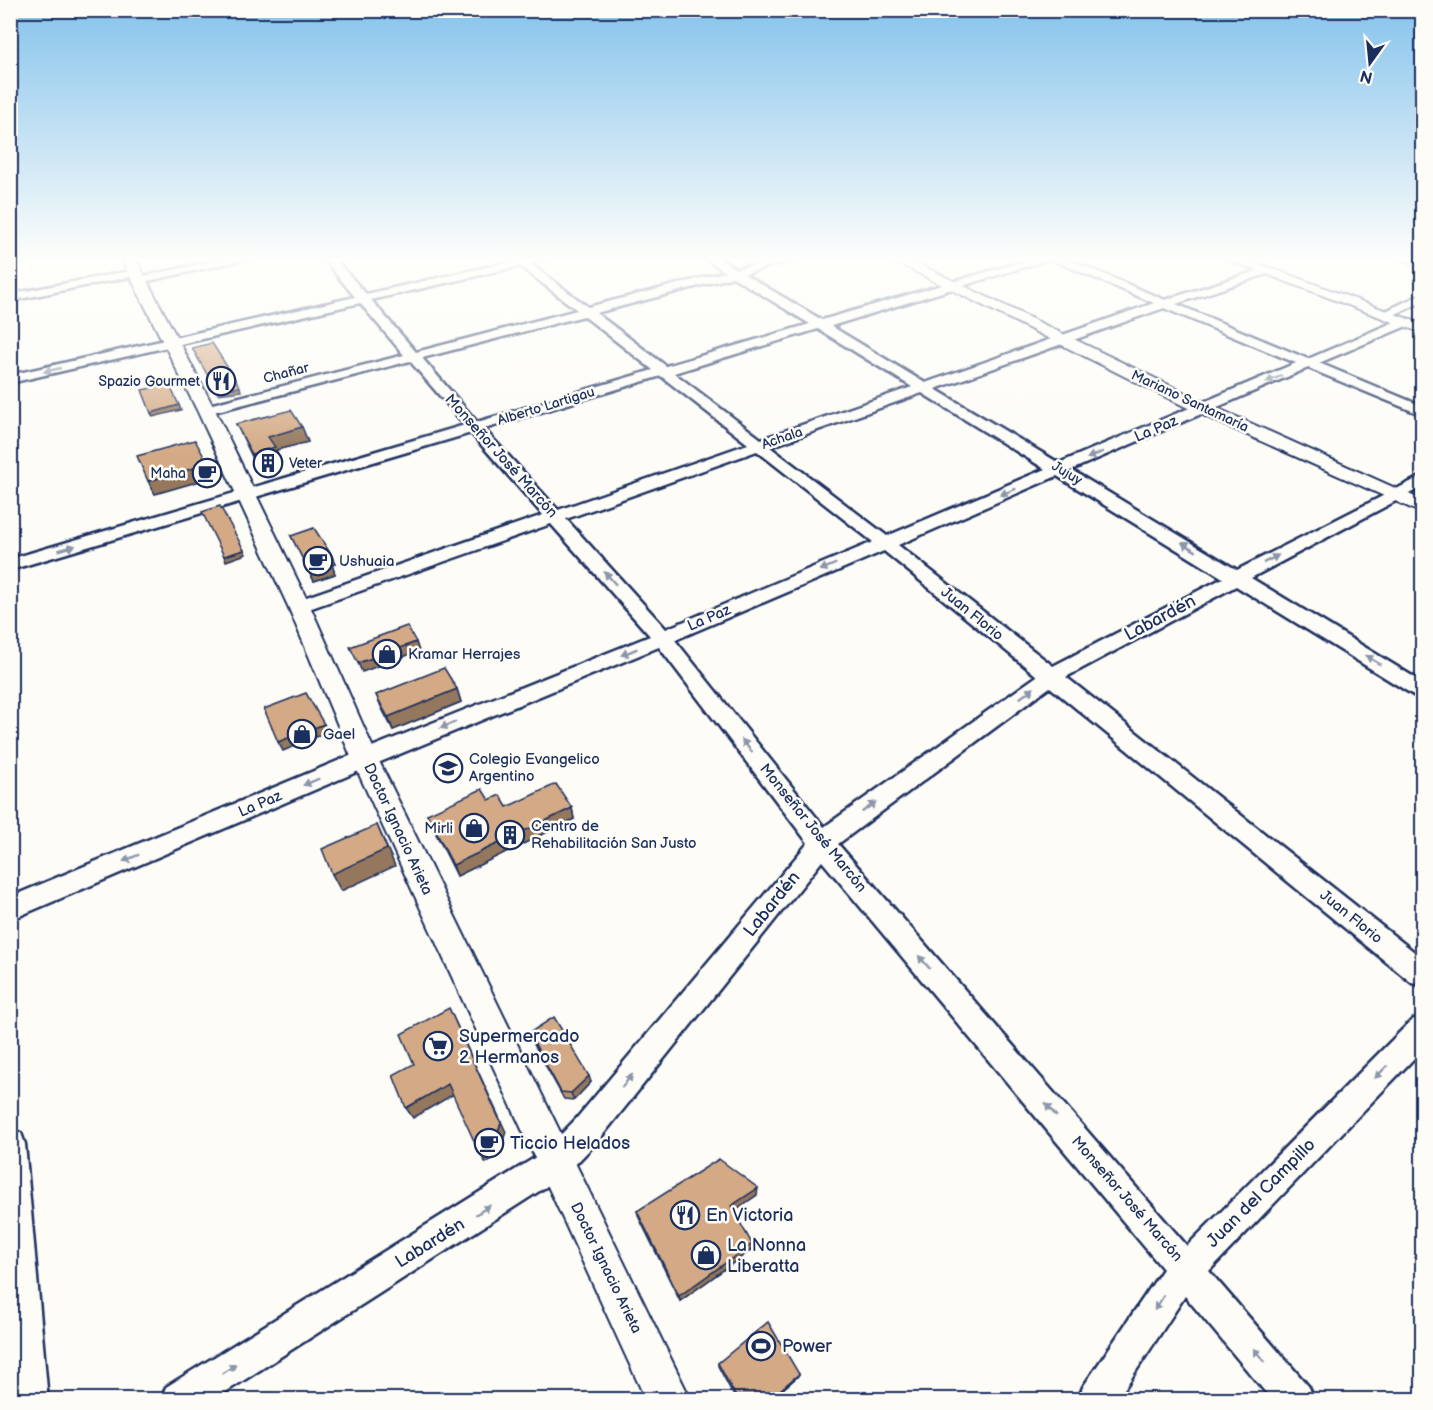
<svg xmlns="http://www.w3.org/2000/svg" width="1433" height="1410" viewBox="0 0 1433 1410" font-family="'Balsamiq Sans',sans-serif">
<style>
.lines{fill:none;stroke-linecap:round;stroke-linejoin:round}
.minor-casing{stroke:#1b2f5e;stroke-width:5}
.tertiary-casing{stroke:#1b2f5e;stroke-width:4}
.minor{fill:#fdfcf7;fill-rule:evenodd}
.tertiary{fill:#fdfcf7;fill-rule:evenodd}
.wall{fill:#b59272;stroke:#1b2f5e;stroke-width:1.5}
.shaded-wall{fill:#94775d;stroke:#1b2f5e;stroke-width:1.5}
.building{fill:#d3aa85;stroke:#1b2f5e;stroke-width:1.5}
.oneway{fill:#8c96aa}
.labels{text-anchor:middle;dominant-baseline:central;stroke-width:5;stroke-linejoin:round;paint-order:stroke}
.far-street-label{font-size:14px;fill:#1b2f5e;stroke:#fdfcf7}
.far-poi-label{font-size:14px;fill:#1b2f5e;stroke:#fdfcf7;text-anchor:end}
.street-label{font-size:15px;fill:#1b2f5e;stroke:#fdfcf7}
.poi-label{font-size:15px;fill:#1b2f5e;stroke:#fdfcf7;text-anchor:start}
.near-street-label{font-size:18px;fill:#1b2f5e;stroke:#fdfcf7}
.near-poi-label{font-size:18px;fill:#1b2f5e;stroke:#fdfcf7;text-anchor:start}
</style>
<rect width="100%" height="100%" fill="#fdfcf7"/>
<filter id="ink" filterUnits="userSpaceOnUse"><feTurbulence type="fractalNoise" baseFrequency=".0167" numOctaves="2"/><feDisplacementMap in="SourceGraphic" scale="12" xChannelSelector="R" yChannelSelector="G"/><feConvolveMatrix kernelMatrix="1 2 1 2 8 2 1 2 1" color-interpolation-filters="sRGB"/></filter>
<g filter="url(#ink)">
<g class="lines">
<g class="minor-casing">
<g id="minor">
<path d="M230,258H252L139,283L133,280L139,277Z"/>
<path d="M323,258H334L366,294L514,261L512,258H546L531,264L588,307L725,272L705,258H718L736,269L780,258H798L744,274L822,320L1034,258H1065L1165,300L1266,268L1272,271L1270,273L1176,304L1308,359L1401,319H1409V325L1319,363L1422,406V415L1308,368L1071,470L1237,570L1422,476V487L1251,578L1422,682V698L1415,696L1236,586L1066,677L1422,958V986L1412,983L1050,687L838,844L1187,1246L1412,1020L1422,1016V1050L1209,1271L1309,1387L1314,1400H1272L1185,1296L1117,1400H1078L1083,1387L1163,1269L822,861L598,1141L566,1174L213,1400H161L166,1387L544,1152L576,1119L808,843L659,647L373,765L10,920V897L357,753L650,636L551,524L306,610H292L290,606L292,602L543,515L471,433L10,570V559L465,425L410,361L206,414L199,410L201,407L404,355L360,303L10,383V375L355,297ZM1050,259L1154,303L925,383L831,326ZM520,266L577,310L416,352L371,300ZM733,277L810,324L666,366L596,313ZM1164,308L1296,363L1059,463L935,389ZM584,316L653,370L477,422L422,358ZM818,329L912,387L761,439L674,373ZM661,376L748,444L558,510L484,429ZM922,393L1045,469L887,536L770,447ZM757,451L873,542L666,629L566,519ZM1057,476L1223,578L1053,666L898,545ZM884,551L1037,676L824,827L675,640Z"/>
<path d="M1404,258L1422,259V266L1405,260Z"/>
<path d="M135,270L139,271V275L10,301V294Z"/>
<path d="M1422,294V302L1387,318L1377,315Z"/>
<path d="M10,1129L21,1133L25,1144L48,1400H12Z"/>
</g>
</g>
<g class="tertiary-casing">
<g id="tertiary">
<path d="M121,258H135L215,410L310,606L378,759L691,1400H646L352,759L288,606L197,410Z"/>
<path d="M888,258H906L1210,405L1422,500V513L1198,413Z"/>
<path d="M1224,258H1244L1422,324V333Z"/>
</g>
</g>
<use href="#minor" class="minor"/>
<use href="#tertiary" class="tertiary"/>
</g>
<g class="wall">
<path d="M236,424L302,427L308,442L276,450L281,462L258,469L243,438Z"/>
<path d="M291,536L335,564L332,565L335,574L314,581Z"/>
<path d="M457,689L461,702L393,730L382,709L376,695Z"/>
<path d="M489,800L507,807L572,808L574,819L457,876L432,826L427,814Z"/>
<path d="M529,1033L591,1082L574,1100L564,1099L532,1041Z"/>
<path d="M757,1195L733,1211L752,1244L751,1250L680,1301L639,1218L637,1211Z"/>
<path d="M718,1363L799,1374L797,1377L770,1400H736L718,1366Z"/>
</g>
<g class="shaded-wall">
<path d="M240,387L241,391L218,394L216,390Z"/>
<path d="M179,405L181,410L153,417L151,413Z"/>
<path d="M302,427L308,442L276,450L281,462L258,469L252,454L268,437Z"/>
<path d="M208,464L214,477L155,494L148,481Z"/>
<path d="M244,550L246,554L226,561L224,556Z"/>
<path d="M332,556L335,564L332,565L335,574L314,581L310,573L328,558Z"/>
<path d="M416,642L419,651L362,672L358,663Z"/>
<path d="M457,689L461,702L393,730L388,717Z"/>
<path d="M324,724L328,732L283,751L278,742Z"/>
<path d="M572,808L574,819L457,876L453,865Z"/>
<path d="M377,825L395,866L341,891L332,874Z"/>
<path d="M449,1008L506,1132L498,1155L486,1163L480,1154Z"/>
<path d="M589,1076L591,1082L574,1100L571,1093Z"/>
<path d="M448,1084L454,1094L413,1118L406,1108Z"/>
<path d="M758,1188L757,1195L731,1213V1206Z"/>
<path d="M752,1244L751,1250L680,1301L679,1296Z"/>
<path d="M799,1374L797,1377L770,1400H768Z"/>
</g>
<g class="building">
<path d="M212,343L240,387L216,390L192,348Z"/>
<path d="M169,384L179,405L151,413L142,390Z"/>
<path d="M291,410L302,427L268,437L275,447L252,454L236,424Z"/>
<path d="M195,440L208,464L148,481L137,456Z"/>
<path d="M220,506L244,550L224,556L202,512Z"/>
<path d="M314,528L332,556L328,558L332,565L310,573L291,536Z"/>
<path d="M407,626L416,642L358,663L350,647Z"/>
<path d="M444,668L457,689L388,717L376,695Z"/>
<path d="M306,693L324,724L278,742L264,709Z"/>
<path d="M556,784L572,808L453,865L427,814L482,789L489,800L500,795L507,807Z"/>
<path d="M377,825L387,849L332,874L322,849Z"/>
<path d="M449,1008L501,1123L493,1146L480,1154L448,1084L406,1108L393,1075L414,1064L401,1034Z"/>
<path d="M554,1017L589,1076L571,1093L561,1092L529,1033Z"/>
<path d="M719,1159L758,1188L731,1206L752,1244L679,1296L637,1211Z"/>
<path d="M768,1322L799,1374L768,1400H738L718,1363Z"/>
</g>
<defs><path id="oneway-solid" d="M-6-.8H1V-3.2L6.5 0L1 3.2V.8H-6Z" transform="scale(1.5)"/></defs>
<g class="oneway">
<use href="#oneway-solid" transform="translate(52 370) rotate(167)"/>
<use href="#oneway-solid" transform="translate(1274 379) rotate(157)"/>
<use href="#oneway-solid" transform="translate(1095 455) rotate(157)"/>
<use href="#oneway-solid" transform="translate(1008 492) rotate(158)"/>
<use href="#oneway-solid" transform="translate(1189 547) rotate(-149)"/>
<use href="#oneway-solid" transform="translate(67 548) rotate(-16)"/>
<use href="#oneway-solid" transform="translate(1271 559) rotate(-27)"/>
<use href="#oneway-solid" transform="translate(828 567) rotate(157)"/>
<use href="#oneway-solid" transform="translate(610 578) rotate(-132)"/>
<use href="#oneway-solid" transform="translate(629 652) rotate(158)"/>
<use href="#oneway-solid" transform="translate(1373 660) rotate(-148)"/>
<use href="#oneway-solid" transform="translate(1027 693) rotate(-36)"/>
<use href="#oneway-solid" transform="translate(448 725) rotate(158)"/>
<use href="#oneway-solid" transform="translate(747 746) rotate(-128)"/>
<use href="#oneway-solid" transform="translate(311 782) rotate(157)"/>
<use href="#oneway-solid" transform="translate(869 807) rotate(-36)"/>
<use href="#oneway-solid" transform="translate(131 858) rotate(157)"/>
<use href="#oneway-solid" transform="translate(924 962) rotate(-131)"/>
<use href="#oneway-solid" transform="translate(1381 1072) rotate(135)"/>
<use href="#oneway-solid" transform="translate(627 1081) rotate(-51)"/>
<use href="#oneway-solid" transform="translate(1051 1110) rotate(-131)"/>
<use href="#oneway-solid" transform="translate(483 1210) rotate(-32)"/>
<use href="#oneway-solid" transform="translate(1159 1303) rotate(123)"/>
<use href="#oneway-solid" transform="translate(1259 1355) rotate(-130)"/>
<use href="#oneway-solid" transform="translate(229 1369) rotate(-32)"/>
</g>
</g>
<linearGradient id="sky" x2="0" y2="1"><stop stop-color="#85c3ec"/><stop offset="0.57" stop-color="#fefefb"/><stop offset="1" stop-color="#fefefb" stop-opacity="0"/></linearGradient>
<rect width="1433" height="455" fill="url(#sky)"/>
<defs>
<g id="restaurant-ring" transform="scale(1.5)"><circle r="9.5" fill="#fdfcf7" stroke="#1b2f5e" stroke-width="1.5"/><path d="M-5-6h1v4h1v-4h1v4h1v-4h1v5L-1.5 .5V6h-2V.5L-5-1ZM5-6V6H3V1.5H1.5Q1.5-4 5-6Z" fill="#1b2f5e"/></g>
<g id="building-ring" transform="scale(1.5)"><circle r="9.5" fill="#fdfcf7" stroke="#1b2f5e" stroke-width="1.5"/><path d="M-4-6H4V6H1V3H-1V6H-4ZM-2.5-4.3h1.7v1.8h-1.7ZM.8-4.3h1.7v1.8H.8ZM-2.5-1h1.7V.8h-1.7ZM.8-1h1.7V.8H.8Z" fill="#1b2f5e"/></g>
<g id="cafe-ring" transform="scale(1.5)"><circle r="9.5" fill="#fdfcf7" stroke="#1b2f5e" stroke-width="1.5"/><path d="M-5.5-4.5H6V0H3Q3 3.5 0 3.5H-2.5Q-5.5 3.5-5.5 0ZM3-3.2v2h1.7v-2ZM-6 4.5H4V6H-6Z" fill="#1b2f5e"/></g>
<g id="shop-ring" transform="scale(1.5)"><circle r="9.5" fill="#fdfcf7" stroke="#1b2f5e" stroke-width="1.5"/><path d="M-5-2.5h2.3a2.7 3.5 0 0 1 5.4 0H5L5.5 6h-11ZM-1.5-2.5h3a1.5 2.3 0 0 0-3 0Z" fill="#1b2f5e"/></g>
<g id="school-ring" transform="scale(1.5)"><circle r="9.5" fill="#fdfcf7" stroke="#1b2f5e" stroke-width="1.5"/><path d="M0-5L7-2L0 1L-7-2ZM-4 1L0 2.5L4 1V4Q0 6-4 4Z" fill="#1b2f5e"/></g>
<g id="supermarket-ring" transform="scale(1.5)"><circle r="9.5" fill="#fdfcf7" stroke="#1b2f5e" stroke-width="1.5"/><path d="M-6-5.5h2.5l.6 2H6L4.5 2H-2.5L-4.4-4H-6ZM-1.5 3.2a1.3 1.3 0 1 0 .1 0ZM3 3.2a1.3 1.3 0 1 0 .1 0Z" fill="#1b2f5e"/></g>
<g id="stadium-ring" transform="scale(1.5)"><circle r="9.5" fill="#fdfcf7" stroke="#1b2f5e" stroke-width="1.5"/><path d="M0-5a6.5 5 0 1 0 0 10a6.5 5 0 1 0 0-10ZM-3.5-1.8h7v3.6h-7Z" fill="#1b2f5e"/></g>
</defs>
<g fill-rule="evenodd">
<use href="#restaurant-ring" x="221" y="381"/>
<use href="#building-ring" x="268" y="463"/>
<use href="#cafe-ring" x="207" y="473"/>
<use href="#cafe-ring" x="318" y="561"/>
<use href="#shop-ring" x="387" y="654"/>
<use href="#shop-ring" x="302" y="734"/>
<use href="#school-ring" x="448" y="768"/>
<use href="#shop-ring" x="474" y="828"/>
<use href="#building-ring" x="510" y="835"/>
<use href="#supermarket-ring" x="438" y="1046"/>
<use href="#cafe-ring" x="489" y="1143"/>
<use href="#restaurant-ring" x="685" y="1215"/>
<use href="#shop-ring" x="706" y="1255"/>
<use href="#stadium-ring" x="761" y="1346"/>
</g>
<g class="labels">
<g class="far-street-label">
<text transform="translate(286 373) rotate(-15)">Chañar</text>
<text transform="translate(1190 401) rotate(25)">Mariano Santamaría</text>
<text transform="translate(546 406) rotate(-17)">Alberto Lartigau</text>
<text transform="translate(782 438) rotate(-19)">Achala</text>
<text transform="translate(1067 473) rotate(31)">Jujuy</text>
</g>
<g class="far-poi-label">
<text x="200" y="381">Spazio Gourmet</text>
<text x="289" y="463" text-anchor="start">Veter</text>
<text x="186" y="473">Maha</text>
</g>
<g class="street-label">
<text transform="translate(1156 429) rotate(-23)">La Paz</text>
<text transform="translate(501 456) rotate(48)">Monseñor José Marcón</text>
<text transform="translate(972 614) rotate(39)">Juan Florio</text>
<text transform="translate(709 618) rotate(-23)">La Paz</text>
<text transform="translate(260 804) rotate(-23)">La Paz</text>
<text transform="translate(813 828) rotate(51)">Monseñor José Marcón</text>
<text transform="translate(398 829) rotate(65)">Doctor Ignacio Arieta</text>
<text transform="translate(1351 917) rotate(39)">Juan Florio</text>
<text transform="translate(1127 1199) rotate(49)">Monseñor José Marcón</text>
<text transform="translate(606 1268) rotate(64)">Doctor Ignacio Arieta</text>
</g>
<g class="poi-label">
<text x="339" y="561">Ushuaia</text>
<text x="408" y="654">Kramar Herrajes</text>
<text x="323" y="734">Gael</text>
<text x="469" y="759">Colegio Evangelico<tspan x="469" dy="17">Argentino</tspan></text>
<text x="531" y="826">Centro de<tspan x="531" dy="17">Rehabilitación San Justo</tspan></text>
<text x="453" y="828" text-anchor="end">Mirli</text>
</g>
<g class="near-street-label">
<text transform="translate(1160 618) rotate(-28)">Labardén</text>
<text transform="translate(772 904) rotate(-51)">Labardén</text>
<text transform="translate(1261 1193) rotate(-45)">Juan del Campillo</text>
<text transform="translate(430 1243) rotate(-32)">Labardén</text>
</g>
<g class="near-poi-label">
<text x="459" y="1036">Supermercado<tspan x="459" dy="21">2 Hermanos</tspan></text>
<text x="510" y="1143">Ticcio Helados</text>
<text x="706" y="1215">En Victoria</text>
<text x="727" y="1245">La Nonna<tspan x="727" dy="21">Liberatta</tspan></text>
<text x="782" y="1346">Power</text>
</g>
</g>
<rect width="1433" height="1410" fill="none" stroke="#fdfcf7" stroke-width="36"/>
<rect x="18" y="18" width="1397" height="1374" fill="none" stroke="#1b2f5e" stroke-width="2" filter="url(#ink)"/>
<g transform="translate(1370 63) rotate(195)" stroke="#fdfcf7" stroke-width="4.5" paint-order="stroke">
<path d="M0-4.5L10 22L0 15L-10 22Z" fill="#1b2f5e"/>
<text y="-9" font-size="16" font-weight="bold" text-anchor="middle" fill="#1b2f5e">N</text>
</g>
</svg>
